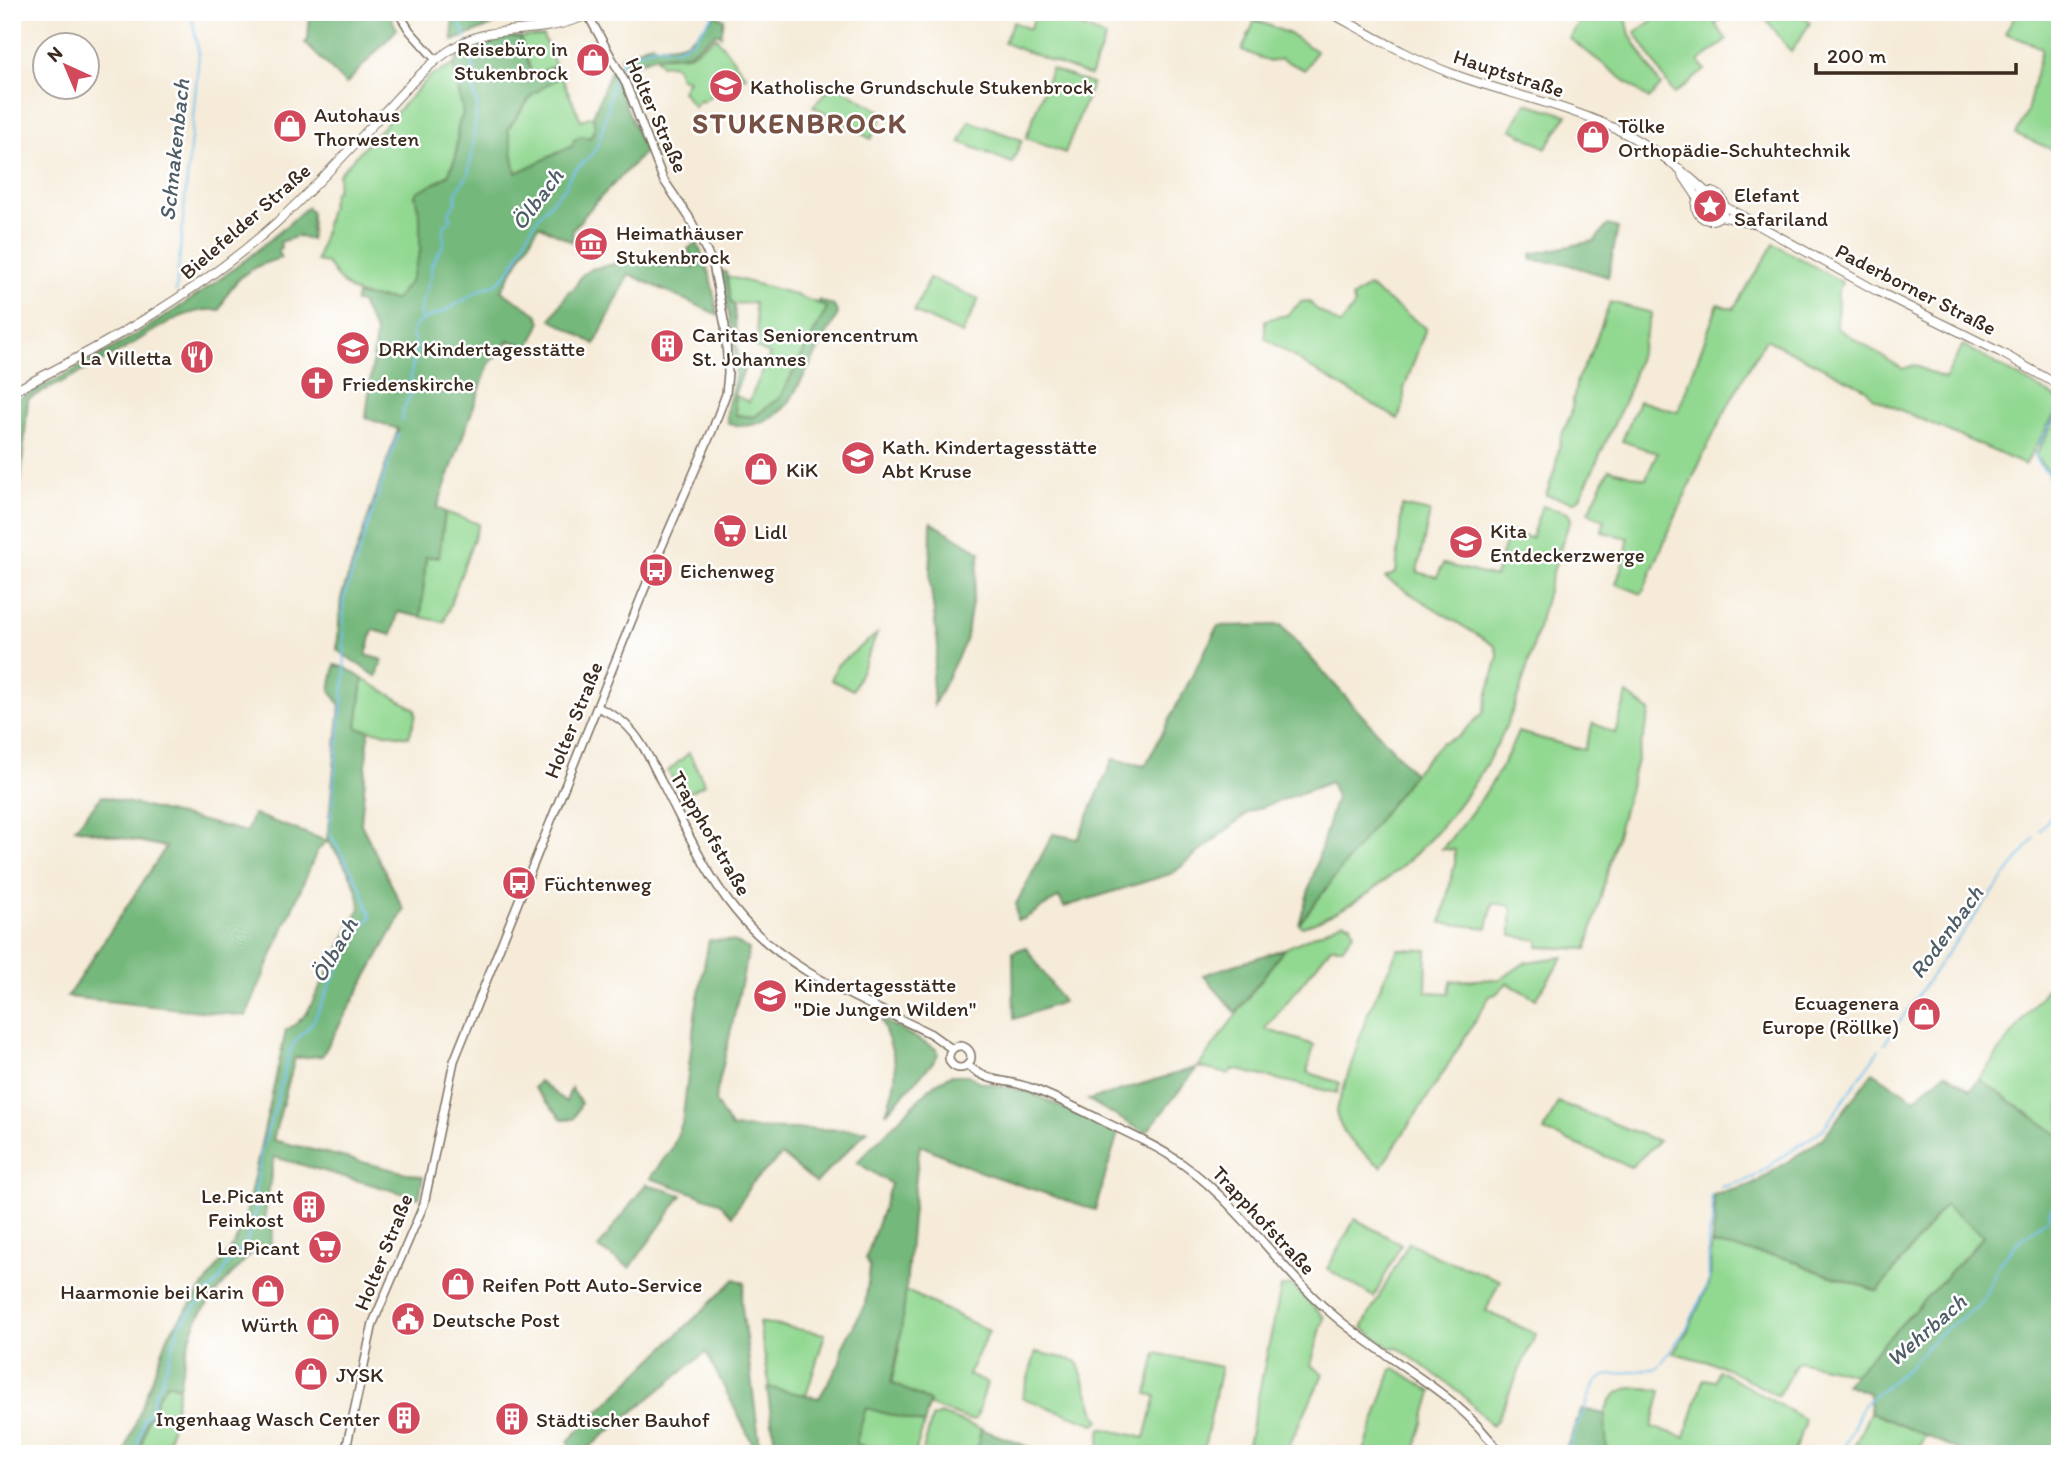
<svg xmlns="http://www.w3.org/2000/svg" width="2072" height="1466" viewBox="0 0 2072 1466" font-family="Itim,sans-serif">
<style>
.green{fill:#91d891;stroke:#668158;stroke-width:2}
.forest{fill:#74b87b;stroke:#58714c;stroke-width:2}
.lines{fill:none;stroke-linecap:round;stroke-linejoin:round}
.stream{stroke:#73bfec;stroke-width:2}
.tertiary-casing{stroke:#7c6e5f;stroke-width:10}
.secondary-casing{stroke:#7c6e5f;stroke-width:10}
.tertiary{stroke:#fff;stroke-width:7}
.secondary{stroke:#fff;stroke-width:8}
.labels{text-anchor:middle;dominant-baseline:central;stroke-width:5;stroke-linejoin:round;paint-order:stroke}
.poi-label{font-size:21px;fill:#3b2a1e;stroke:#fff;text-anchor:start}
.street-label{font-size:21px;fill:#3b2a1e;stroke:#fff}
.water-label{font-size:23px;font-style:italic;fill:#4f5e66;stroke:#fff}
.district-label{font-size:28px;font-weight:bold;letter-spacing:2px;fill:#775144;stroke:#fff}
</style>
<rect width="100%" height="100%" fill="#fff"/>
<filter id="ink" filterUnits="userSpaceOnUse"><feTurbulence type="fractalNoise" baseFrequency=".0143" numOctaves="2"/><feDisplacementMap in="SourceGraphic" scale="14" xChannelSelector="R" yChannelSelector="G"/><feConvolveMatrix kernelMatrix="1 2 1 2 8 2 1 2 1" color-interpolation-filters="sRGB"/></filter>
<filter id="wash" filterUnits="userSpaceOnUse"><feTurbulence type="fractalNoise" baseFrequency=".00686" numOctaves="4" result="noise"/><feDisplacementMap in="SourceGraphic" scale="28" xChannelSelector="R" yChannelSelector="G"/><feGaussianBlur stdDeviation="1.57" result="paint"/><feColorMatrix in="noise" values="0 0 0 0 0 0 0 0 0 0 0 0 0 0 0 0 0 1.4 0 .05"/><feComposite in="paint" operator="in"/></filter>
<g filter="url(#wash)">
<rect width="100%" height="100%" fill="#f5ebd8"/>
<g class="green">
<path d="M1037,12H1047L1106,37L1090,76L1004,43L1013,22L1030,29Z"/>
<path d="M1587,12H1625L1630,35L1661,86L1649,99L1569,38Z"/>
<path d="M1665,12H1731L1715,24L1727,40L1699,61L1705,70L1674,94L1635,32Z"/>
<path d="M1761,12H1802L1810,23L1791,52Z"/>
<path d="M2018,12H2060V153L2016,134L2027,112L2042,48L2005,33Z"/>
<path d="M1255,20L1290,34L1316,51L1305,70L1281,59L1270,62L1242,50Z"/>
<path d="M543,36L556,66L532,75L520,37Z"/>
<path d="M716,37L746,76L724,91L718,83L712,87L716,92L702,102L700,100L694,107L682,91L688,80L680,78L677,68L672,64L661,65L656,57L690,55Z"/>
<path d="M454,65L463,114L458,125L456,157L448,175L415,195L420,217V252L411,280L395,301C359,296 348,296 327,263L317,261L334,192L337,190L339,174L430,76Z"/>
<path d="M1051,69L1092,84L1065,153L1026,138Z"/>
<path d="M561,76L581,120L593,116L595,127L590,139L516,174L508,129L533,94Z"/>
<path d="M834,84L884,113L871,139L813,106Z"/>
<path d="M1526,103L1567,115L1546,148L1511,129Z"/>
<path d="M969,121L1022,140L1012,163L960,142Z"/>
<path d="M1774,244L1842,282L1838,293L1837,328L1903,369L1914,365L1945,379L1963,345L2060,400V405L2025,465L1873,398L1866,389L1766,339C1716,420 1679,507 1642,594L1616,584L1626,554L1628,538L1602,532L1604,520L1588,513L1609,469L1646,479L1657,453L1622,441L1639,401L1678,412L1718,304L1733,309Z"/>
<path d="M726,276L787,292L828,307L780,397L754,417L736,415L734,395L749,402L770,354L756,348L758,337L754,303L731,304Z"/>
<path d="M929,278L979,299L962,334L914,312Z"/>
<path d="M1368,286L1426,328L1404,389V404L1398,419L1309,367L1265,338V320L1287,315L1301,302L1309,301L1314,307L1340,325L1355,305L1352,298Z"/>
<path d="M1610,302L1652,313L1627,396L1580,498L1574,502L1546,495L1555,469L1561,437L1571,414L1577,379L1591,353Z"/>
<path d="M2060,410V510L2048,472L2035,456Z"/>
<path d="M1402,506L1430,512L1417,572L1437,577L1443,564L1495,577L1508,532L1531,538L1542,506L1568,513L1571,519C1547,578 1538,642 1516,702C1482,795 1397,894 1302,927L1299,924L1414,773L1441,743L1458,737L1483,713L1498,656L1495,646L1385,578L1396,573Z"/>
<path d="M445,512L479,524L444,622L421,617L426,556L439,557Z"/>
<path d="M877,634L853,690L831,680L837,665Z"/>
<path d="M363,679L415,709L416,715L409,737L357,728Z"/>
<path d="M1627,694L1650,711L1587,949L1538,947V940L1511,936V906L1493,903L1487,928L1441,923L1455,863V850L1442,849C1474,811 1499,778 1518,732L1584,750L1593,723L1615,733Z"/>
<path d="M689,753L705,784L682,796L668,771Z"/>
<path d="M1343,922L1351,924L1354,932L1343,947H1331L1265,1029L1314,1045L1307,1072L1340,1083L1337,1093L1233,1069L1228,1074L1198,1067L1284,949Z"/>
<path d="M1398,949L1427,950L1426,992L1449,993L1451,981L1501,979L1526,962L1563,957L1536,999L1507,983L1496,994L1490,996L1440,1078L1381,1167C1362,1151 1341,1138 1336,1112L1367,1015Z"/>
<path d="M2060,970V1136L1979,1079Z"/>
<path d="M1558,1102L1659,1141L1631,1167L1544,1131Z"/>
<path d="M1945,1205L1985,1236L1855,1374L1798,1361L1778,1396L1720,1365L1673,1353L1688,1330L1710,1281L1711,1244L1789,1259L1819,1272L1878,1291Z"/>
<path d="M1355,1219L1401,1244L1374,1297L1327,1269Z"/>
<path d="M1409,1242L1435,1256L1500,1280L1486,1311L1536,1334L1496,1422L1492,1426L1462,1394L1397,1347L1391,1348L1362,1328Z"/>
<path d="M1291,1285L1324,1317L1311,1365L1323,1374L1285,1454H1246L1281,1287Z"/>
<path d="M905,1290L989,1331L968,1375L987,1383L976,1419L970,1420L928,1405L929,1401L891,1384L899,1350Z"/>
<path d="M759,1322L825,1334L806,1396L770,1388Z"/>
<path d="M1036,1352L1077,1361L1096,1415L1100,1420L1095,1424L1022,1398Z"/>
<path d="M1156,1353L1221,1367L1203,1454H1098L1101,1428L1145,1438L1156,1396L1147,1394Z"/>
<path d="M1395,1368L1432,1392L1414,1454H1363L1392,1369Z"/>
<path d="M1718,1370L1804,1419V1426L1793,1454H1607C1606,1442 1602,1425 1605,1413C1613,1384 1637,1385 1661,1391L1652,1427L1685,1437L1703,1379L1715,1381Z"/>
<path d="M167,1383L179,1387L166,1454H140L147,1419L153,1414L157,1398Z"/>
<path d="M866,1408L924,1424L915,1454H882L855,1443Z"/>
<path d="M1870,1412L1926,1434L1916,1454H1851Z"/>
<path d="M940,1414L981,1429L976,1454H922L932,1418Z"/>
</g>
<g class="forest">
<path d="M310,12H388L397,29L346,84L305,43L308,40Z"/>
<path d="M452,12H488L493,25L453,41Z"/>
<path d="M714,12H718L717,16L724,19L721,36L717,33L688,54L653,57L624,68L620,57L652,43L653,46C689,47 690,41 714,16Z"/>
<path d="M502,37H520L532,75L556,66L561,76L533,94L508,129L516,173L572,146L574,140L581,136L590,138L595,127L593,116L611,70L645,152L595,203L573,229L572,242L539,225L501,291L537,314L541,322L529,347L509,341L489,364L437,508L445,512L439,557H426L421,617L398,612L392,635L373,630L366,655L382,660L377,677L337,650L341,598L398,429L366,418L376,333L361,303L355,302L357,295L395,300L411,280L420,252V217L415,195L418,191L438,182L448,175L456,157L458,125L463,114L454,65L460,52L475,44Z"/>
<path d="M307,207L312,213L311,240L299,236L280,242L281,248L278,249L281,258C250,266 231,279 220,310C180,307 148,336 116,354C87,370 57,384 28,399L12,586V402C119,349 220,289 307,207Z"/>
<path d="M1608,225L1618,228L1608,277L1563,263L1532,260L1531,254L1594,241Z"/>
<path d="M697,242L710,276L718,315L629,274L595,344L551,319L569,291L574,289L581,276L591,269L614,264L630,254L672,267H695L688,249Z"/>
<path d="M720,271L726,272L731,304H734L736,333H740V338L736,339L739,361H744V370L734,395L736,415L754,417L780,397L827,308L818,303L819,300L834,306L838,314L789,403C773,420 751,431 728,423C723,410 734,390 735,375C737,341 726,304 720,271Z"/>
<path d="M931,522L980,552L966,640L934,705L932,676L938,646L930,581Z"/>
<path d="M1281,625L1414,773L1299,924L1336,797L1331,782L1249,812L1173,873L1064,907L1059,897L1024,919L1017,920L1016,904L1053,834L1078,839L1113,759L1145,766L1218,626Z"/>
<path d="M335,665L346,668L363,679L357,728L369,730L361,824L404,910L322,1056L295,1058L273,1140L423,1177L419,1198L274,1157L264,1220L273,1230L270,1248L260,1245C244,1260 205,1303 196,1322C187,1343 183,1364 179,1387L167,1383L157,1398L153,1414L147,1419L140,1454H124L169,1334L234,1244L244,1223L286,1030L297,1023L307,1013L360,908C359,884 343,859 327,841L317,851L246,1016L67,997L166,847L75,828L102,796L247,832L253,814L327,841L340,705L330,690Z"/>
<path d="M709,940L733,941L749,949L715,1101L731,1128L868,1130L816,1183L782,1155L751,1184L732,1216L719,1202L650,1178L672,1148L682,1124L696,1008Z"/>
<path d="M1026,947L1063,1002L1014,1019L1013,952Z"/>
<path d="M1284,949L1236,1013L1203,975Z"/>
<path d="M881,1019L936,1049L938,1054L935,1060L886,1113C902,1068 896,1062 881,1019Z"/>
<path d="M1198,1067L1146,1133L1088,1100L1195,1068Z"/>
<path d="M1873,1072L1914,1099L1945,1073L1970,1090L1979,1079L2060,1136V1454H1969L1870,1412L1869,1393L1845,1384L1984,1236L1945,1205L1878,1291L1819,1272L1789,1259L1711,1244L1715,1220L1713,1195L1752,1185L1822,1139Z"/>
<path d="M951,1075H968L980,1082L1027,1091L1118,1133L1095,1210L981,1172L920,1145C908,1224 910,1306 891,1383L930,1401L924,1424L866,1408L856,1443L882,1454H773L774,1437L767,1387L819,1398L841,1361L842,1348L865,1304L870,1268L866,1258L891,1184L857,1162L934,1084Z"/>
<path d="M539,1081L566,1102L571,1088L581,1103L574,1119H562L534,1088Z"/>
<path d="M646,1184L682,1195L630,1268L598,1248Z"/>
<path d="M735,1279L745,1283L741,1300L761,1454H758L706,1352L581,1454H575L568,1441Z"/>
<path d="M1582,1409L1605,1414L1607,1454H1564Z"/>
<path d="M981,1429L1034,1449L1033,1454H976Z"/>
</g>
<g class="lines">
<g class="stream">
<path d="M458,12L465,38"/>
<path d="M619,67L625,57L657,46L675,49L692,41L716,12"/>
<path d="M176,292L199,55L191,12"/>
<path d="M421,318L419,312L432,273L431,265L444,244L443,233L445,225L451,220L449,212L456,202V192L468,175L472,154L477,105L474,94V68L467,43"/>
<path d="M402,421L403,410L411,394V373L417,347L412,335C416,317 430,318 445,311C457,305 469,296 482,289C486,287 492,286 497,283C518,268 523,239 537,219C546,207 555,197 566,187C567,169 589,164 596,148C607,124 608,97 616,72"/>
<path d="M2038,446L2060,408"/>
<path d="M2035,451L2037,462L2047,473L2060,516"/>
<path d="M2040,830L2060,805"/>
<path d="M1884,1044L1945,956L2034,838"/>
<path d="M1721,1187L1745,1181L1755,1176L1823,1129L1879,1050"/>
<path d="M135,1454L144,1419L151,1410L156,1390L160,1385L180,1324L220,1279L228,1263L246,1244L256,1211L255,1195L261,1151L276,1105L289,1053L294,1043L313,1022L353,937L371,917L361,888L329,833L345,672L343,601L398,434"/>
<path d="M1566,1454L1595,1382L1605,1376L1658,1368L1687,1328L1709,1281L1708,1240L1713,1219L1711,1195"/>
<path d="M1841,1454L1864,1404L1908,1368L1940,1333L1981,1304L2000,1262L2017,1243L2050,1217L2049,1211L2060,1199"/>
</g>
</g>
</g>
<g filter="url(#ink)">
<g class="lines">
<g class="tertiary-casing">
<g id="tertiary">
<path d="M398,12L410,31L436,60"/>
<path d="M597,707C606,711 616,716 624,723C641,738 651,761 661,781C684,824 704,872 735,910C783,971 863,1000 931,1034L952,1049"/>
<circle cx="960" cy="1057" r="11"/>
<path d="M967,1065C992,1085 1005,1078 1031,1088C1055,1097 1079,1109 1103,1121C1125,1132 1148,1142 1169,1155C1234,1195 1274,1264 1331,1313C1389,1364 1454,1388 1501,1454"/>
<path d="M345,1454L373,1323L424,1204L454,1061L659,553L712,431L726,394L728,373L725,326L713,264L689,217L663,179L626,84L588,15"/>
</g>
</g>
<g class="secondary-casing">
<g id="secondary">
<path d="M1329,12C1370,34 1410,58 1453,74C1498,91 1546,100 1590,118C1634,134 1672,160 1706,192"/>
<path d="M1682,174L1698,198"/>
<circle cx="1710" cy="206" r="14"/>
<path d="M1724,206L1877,291L2000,352L2060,386"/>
<path d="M1720,216L1752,223"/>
<path d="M12,392C106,344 197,294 276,223C311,191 344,156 376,121C401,94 426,64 458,45C488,28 518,32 551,26C566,24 582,17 596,12"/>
</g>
</g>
<use href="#tertiary" class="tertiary"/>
<use href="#secondary" class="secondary"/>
</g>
</g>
<defs>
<g id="shop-disc" transform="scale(1.75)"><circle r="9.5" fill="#d1495b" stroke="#fff"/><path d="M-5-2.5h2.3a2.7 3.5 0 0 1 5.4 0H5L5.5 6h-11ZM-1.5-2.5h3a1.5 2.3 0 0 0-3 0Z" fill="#fff"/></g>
<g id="school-disc" transform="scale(1.75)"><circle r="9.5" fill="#d1495b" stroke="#fff"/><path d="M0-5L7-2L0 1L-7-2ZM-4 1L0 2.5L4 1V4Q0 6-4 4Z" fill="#fff"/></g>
<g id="sight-disc" transform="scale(1.75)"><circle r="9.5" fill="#d1495b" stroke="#fff"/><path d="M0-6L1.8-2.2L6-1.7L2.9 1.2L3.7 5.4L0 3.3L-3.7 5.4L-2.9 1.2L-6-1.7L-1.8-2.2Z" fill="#fff"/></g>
<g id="museum-disc" transform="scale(1.75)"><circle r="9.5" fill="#d1495b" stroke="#fff"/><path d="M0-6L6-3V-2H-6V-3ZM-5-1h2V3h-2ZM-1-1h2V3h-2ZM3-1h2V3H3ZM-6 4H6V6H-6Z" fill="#fff"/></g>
<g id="building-disc" transform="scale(1.75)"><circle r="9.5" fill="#d1495b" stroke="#fff"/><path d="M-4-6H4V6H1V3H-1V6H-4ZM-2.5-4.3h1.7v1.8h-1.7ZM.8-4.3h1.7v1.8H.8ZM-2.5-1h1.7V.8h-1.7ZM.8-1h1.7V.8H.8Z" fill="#fff"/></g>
<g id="restaurant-disc" transform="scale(1.75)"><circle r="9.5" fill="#d1495b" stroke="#fff"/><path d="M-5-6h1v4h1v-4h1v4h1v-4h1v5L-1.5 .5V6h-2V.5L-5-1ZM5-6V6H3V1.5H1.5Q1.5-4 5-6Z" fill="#fff"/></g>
<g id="church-disc" transform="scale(1.75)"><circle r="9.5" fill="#d1495b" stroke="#fff"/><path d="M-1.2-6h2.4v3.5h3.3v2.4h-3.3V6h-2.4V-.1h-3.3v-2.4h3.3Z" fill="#fff"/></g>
<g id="supermarket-disc" transform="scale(1.75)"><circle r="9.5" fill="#d1495b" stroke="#fff"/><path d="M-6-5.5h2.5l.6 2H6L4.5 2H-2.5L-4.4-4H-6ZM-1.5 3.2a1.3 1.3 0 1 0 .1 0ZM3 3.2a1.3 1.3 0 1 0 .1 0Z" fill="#fff"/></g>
<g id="bus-disc" transform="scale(1.75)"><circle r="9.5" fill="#d1495b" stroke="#fff"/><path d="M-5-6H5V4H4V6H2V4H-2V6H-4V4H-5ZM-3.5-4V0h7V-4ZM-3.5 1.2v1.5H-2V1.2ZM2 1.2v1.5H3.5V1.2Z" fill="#fff"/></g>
<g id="civic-disc" transform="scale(1.75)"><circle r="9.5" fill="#d1495b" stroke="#fff"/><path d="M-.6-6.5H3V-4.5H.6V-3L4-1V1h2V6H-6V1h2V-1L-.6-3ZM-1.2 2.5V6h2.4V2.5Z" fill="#fff"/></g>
</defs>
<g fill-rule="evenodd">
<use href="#shop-disc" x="593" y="60"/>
<use href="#school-disc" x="726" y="86"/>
<use href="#shop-disc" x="290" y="126"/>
<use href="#shop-disc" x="1593" y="137"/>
<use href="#sight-disc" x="1710" y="206"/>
<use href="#museum-disc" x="591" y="244"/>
<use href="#building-disc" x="667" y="346"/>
<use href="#school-disc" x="353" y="348"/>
<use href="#restaurant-disc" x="197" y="357"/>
<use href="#church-disc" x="317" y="383"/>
<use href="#school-disc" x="858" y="458"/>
<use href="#shop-disc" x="761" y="469"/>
<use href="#supermarket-disc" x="730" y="531"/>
<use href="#school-disc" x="1466" y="542"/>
<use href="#bus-disc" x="656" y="570"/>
<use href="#bus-disc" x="519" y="883"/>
<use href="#school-disc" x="770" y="996"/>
<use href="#shop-disc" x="1924" y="1014"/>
<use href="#building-disc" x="309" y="1207"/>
<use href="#supermarket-disc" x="325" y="1247"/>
<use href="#shop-disc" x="458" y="1284"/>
<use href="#shop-disc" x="268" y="1291"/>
<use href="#civic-disc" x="408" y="1319"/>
<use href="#shop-disc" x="323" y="1324"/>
<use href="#shop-disc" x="311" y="1374"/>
<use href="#building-disc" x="404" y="1418"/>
<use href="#building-disc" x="512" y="1419"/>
</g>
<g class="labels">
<g class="poi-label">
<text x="568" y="48" text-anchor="end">Reisebüro in<tspan x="568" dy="24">Stukenbrock</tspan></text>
<text x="750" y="86">Katholische Grundschule Stukenbrock</text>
<text x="314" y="114">Autohaus<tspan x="314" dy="24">Thorwesten</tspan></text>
<text x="1618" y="125">Tölke<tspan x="1618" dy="24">Orthopädie-Schuhtechnik</tspan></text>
<text x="1734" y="194">Elefant<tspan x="1734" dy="24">Safariland</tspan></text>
<text x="616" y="232">Heimathäuser<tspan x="616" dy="24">Stukenbrock</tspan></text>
<text x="692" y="334">Caritas Seniorencentrum<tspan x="692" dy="24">St. Johannes</tspan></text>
<text x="378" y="348">DRK Kindertagesstätte</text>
<text x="172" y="357" text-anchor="end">La Villetta</text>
<text x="342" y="383">Friedenskirche</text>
<text x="882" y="446">Kath. Kindertagesstätte<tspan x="882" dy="24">Abt Kruse</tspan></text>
<text x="786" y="469">KiK</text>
<text x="1490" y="530">Kita<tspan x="1490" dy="24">Entdeckerzwerge</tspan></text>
<text x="754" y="531">Lidl</text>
<text x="680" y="570">Eichenweg</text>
<text x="544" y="883">Füchtenweg</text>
<text x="794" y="984">Kindertagesstätte<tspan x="794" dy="24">"Die Jungen Wilden"</tspan></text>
<text x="1899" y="1002" text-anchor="end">Ecuagenera<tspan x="1899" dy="24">Europe (Röllke)</tspan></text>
<text x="284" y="1195" text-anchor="end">Le.Picant<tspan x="284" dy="24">Feinkost</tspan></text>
<text x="300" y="1247" text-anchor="end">Le.Picant</text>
<text x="482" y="1284">Reifen Pott Auto-Service</text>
<text x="244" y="1291" text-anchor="end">Haarmonie bei Karin</text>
<text x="432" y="1319">Deutsche Post</text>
<text x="298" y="1324" text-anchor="end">Würth</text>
<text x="336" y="1374">JYSK</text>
<text x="380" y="1418" text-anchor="end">Ingenhaag Wasch Center</text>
<text x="536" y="1419">Städtischer Bauhof</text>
</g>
<g class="street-label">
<text transform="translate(1509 73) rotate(18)">Hauptstraße</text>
<text transform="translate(657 115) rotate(66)">Holter Straße</text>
<text transform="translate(245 221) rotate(-41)">Bielefelder Straße</text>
<text transform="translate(1916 289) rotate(27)">Paderborner Straße</text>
<text transform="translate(573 720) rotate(-68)">Holter Straße</text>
<text transform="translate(711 833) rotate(60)">Trapphofstraße</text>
<text transform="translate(1264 1220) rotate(47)">Trapphofstraße</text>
<text transform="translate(383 1252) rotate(-68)">Holter Straße</text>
</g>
<g class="water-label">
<text transform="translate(174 150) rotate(-84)">Schnakenbach</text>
<text transform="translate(537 199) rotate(-53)">Ölbach</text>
<text transform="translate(1946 932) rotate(-54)">Rodenbach</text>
<text transform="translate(334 950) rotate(-60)">Ölbach</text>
<text transform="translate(1926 1330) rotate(-41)">Wehrbach</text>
</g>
<g class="district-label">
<text x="800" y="123">STUKENBROCK</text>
</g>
</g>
<rect width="2072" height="1466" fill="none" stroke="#fff" stroke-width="42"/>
<g transform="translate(66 66) rotate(316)"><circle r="33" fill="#ffffff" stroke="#b1aaa5" stroke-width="2"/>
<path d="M0-5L12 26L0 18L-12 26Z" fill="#d1495b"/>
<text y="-10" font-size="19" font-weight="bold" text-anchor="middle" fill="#3b2a1e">N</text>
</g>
<path d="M1816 63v10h200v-10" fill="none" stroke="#3b2a1e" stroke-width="3.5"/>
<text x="1827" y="63" font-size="21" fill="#3b2a1e" stroke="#ffffff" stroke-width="5" paint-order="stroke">200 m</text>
</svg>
